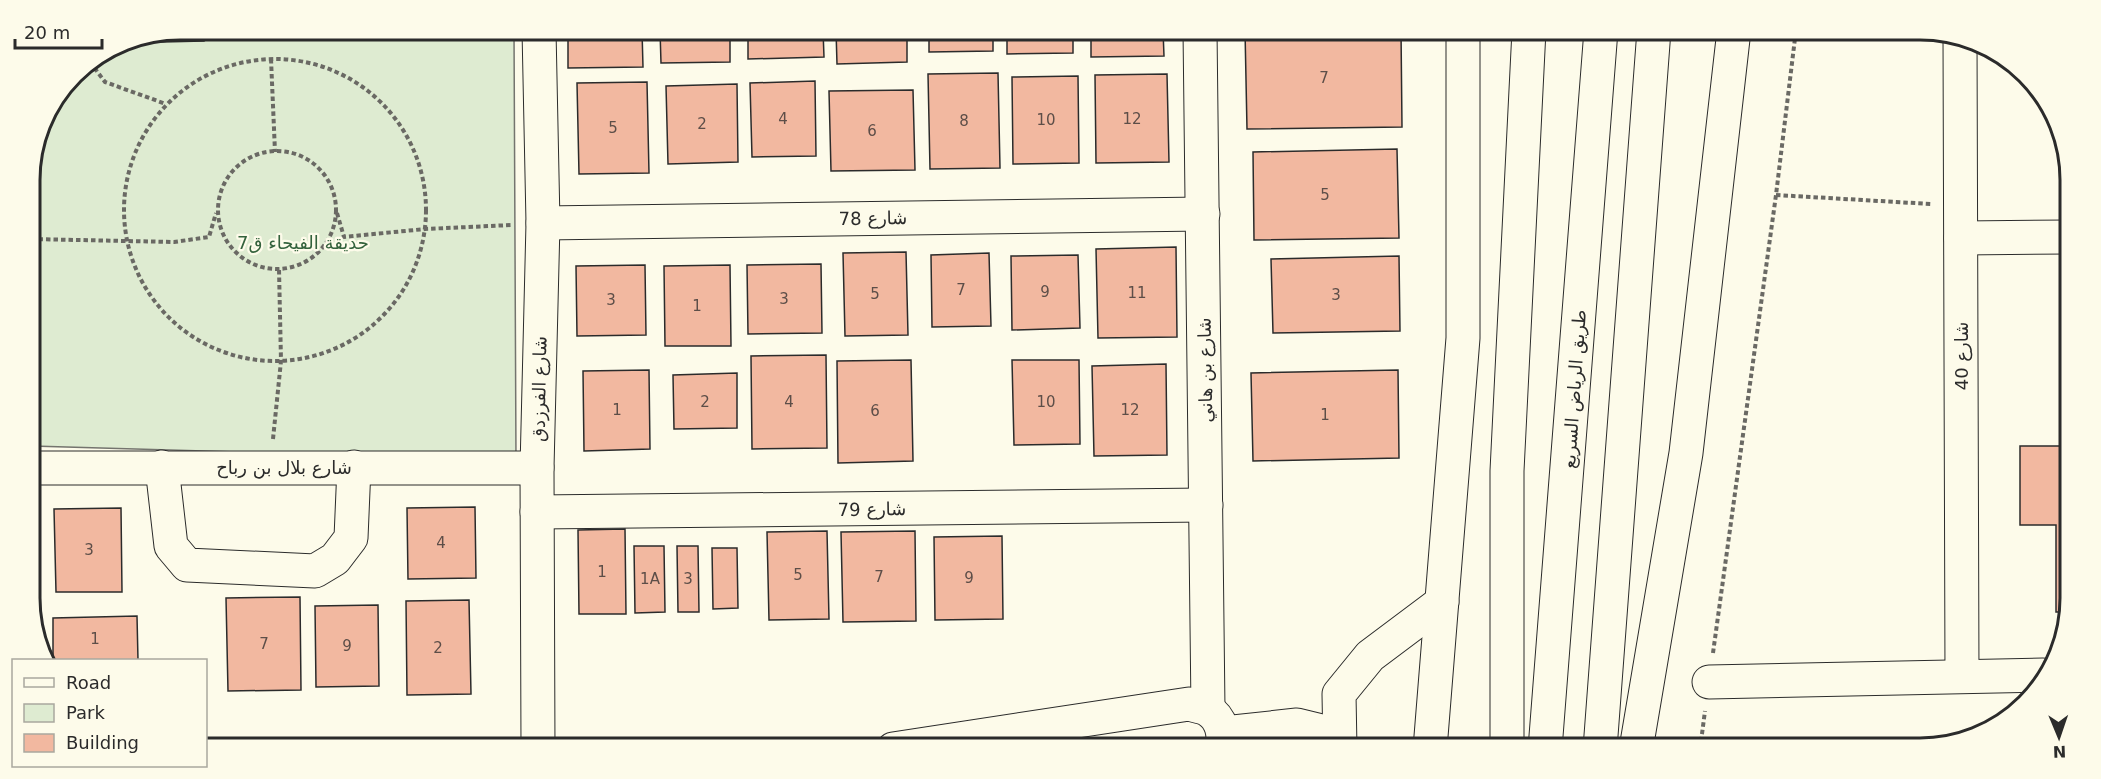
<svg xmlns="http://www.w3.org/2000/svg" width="2101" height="779" viewBox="0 0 2101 779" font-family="'DejaVu Sans',Vazirmatn,sans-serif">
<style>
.green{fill:#deebd1;stroke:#74746e;stroke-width:1.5}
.building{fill:#f2b8a0;stroke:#2b2b2b;stroke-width:1.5}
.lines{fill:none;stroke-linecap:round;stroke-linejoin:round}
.minor-casing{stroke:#2b2b2b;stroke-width:35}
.highway-casing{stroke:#2b2b2b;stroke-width:35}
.path{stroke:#6a6964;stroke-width:4;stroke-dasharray:4.5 3;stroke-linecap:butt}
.minor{stroke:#fdfbea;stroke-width:33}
.highway{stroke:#fdfbea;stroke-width:33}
.labels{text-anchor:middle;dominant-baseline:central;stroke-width:4.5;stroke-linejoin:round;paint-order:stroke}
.number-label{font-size:15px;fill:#5d4e48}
.street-label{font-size:18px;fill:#2b2b2b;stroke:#fdfbea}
.park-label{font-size:18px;fill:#34623c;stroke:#fdfbea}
.rim{fill:none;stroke:#2b2b2b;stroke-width:3}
</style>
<rect width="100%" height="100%" fill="#fdfbea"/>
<path class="green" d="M180,30H514L516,460L32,446L30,170L45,114L81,67L123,41Z"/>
<g class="building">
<path d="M180,30H221L204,41L120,43Z"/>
<path d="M568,30H642L643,67L568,68Z"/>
<path d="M660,30H730V62L661,63Z"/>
<path d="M748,30H823L824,57L748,59Z"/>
<path d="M836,30H907V62L837,64Z"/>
<path d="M929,30H993V51L929,52Z"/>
<path d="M1007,30H1073V53L1007,54Z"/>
<path d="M1091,30H1163L1164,56L1091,57Z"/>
<path d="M1245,30H1401L1402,127L1247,129Z"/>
<path d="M998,73L1000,168L930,169L928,74Z"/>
<path d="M1167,74L1169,162L1096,163L1095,75Z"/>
<path d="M1078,76L1079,163L1013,164L1012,77Z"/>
<path d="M815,81L816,156L752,157L750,83Z"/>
<path d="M647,82L649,173L579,174L577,83Z"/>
<path d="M737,84L738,162L668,164L666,86Z"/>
<path d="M913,90L915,170L831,171L829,91Z"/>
<path d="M1397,149L1399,238L1254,240L1253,152Z"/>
<path d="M1176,247L1177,337L1098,338L1096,249Z"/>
<path d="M906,252L908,335L845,336L843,253Z"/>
<path d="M989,253L991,326L932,327L931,255Z"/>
<path d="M1078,255L1080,328L1012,330L1011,256Z"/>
<path d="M1399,256L1400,331L1273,333L1271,259Z"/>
<path d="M821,264L822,333L748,334L747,265Z"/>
<path d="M645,265L646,335L577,336L576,266Z"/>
<path d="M730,265L731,346H665L664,266Z"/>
<path d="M826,355L827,448L752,449L751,356Z"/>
<path d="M911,360L913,461L838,463L837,361Z"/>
<path d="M1012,360H1079L1080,444L1014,445Z"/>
<path d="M1166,364L1167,455L1094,456L1092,366Z"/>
<path d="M649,370L650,449L584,451L583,371Z"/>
<path d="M1398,370L1399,458L1253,461L1251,373Z"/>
<path d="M737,373V428L674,429L673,375Z"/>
<path d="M2020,446H2066L2064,612H2056V525H2020Z"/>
<path d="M475,507L476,578L408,579L407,508Z"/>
<path d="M121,508L122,592H56L54,509Z"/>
<path d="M625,529L626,614H579L578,530Z"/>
<path d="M827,531L829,619L769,620L767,532Z"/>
<path d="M915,531L916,621L843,622L841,532Z"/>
<path d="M1002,536L1003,619L935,620L934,537Z"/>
<path d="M634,546H664L665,612L635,613Z"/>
<path d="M677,546H698L699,612H678Z"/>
<path d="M712,548H737L738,608L713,609Z"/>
<path d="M300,597L301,690L228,691L226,598Z"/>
<path d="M469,600L471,694L407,695L406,601Z"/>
<path d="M378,605L379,686L316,687L315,606Z"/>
<path d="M137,616L138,660H53V618Z"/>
</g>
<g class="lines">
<g class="minor-casing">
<g id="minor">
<path d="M1200,30L1208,709"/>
<path d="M1960,36L1962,676"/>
<path d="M543,223L1203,214"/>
<path d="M1961,238L2069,237"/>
<path d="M162,467L171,546L187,565L315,571L335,559L351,538L354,467"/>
<path d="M32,468H537"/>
<path d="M537,512L1206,505"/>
<path d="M1709,682L2043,675"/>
<path d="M1224,733L1297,725L1338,735"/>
<path d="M538,749L537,468L543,223L539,30"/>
<path d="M893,749L1189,704C1195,706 1203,707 1208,710C1221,718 1226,735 1221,749"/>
<path d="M1340,749L1339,694L1370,656L1442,602"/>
<path d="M1430,749L1463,338V30"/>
</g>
</g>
<g class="highway-casing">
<g id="highway">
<path d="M1507,749V471L1529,30"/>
<path d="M1545,749L1601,30"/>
<path d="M1600,749L1654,30"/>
<path d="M1636,749L1686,453L1734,30"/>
</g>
</g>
<g class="path">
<circle cx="275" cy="210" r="151"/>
<path d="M271,59L275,152"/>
<path d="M90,62L105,82L166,104"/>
<circle cx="277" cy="210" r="59"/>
<path d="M1776,195L1931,204"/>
<path d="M337,213L344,237L425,229L512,225"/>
<path d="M31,239L174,242L209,237L216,213"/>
<path d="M273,439L281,361L279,269"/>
<path d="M1713,653L1776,195L1796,30"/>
<path d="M1700,749L1705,711"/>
</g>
<use href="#minor" class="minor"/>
<use href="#highway" class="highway"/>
</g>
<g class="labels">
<g class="number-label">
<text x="1324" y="78">7</text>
<text x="783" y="119">4</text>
<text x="1132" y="119">12</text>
<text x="1046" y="120">10</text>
<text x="964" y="121">8</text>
<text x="702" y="124">2</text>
<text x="613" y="128">5</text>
<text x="872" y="131">6</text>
<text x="1325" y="195">5</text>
<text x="961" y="290">7</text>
<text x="1045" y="292">9</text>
<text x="1137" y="293">11</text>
<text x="875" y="294">5</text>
<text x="1336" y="295">3</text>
<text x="784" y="299">3</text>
<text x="611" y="300">3</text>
<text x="697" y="306">1</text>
<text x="705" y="402">2</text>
<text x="789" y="402">4</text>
<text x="1046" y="402">10</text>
<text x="617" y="410">1</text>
<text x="1130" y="410">12</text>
<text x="875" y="411">6</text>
<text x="1325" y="415">1</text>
<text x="441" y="543">4</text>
<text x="89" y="550">3</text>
<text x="602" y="572">1</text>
<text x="798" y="575">5</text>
<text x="879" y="577">7</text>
<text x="969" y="578">9</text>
<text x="650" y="579">1A</text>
<text x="688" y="579">3</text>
<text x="95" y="639">1</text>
<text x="264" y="644">7</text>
<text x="347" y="646">9</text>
<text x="438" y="648">2</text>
</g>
<g class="street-label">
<text transform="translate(873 218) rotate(-1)">شارع 78</text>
<text transform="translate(1961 356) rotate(-90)">شارع 40</text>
<text transform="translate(1205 370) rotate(-91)">شارع بن هاني</text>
<text transform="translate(539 389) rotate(-89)">شارع الفرزدق</text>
<text transform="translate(1574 389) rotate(-86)">طريق الرياض السريع</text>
<text x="284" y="467">شارع بلال بن رباح</text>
<text transform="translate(872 509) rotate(-1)">شارع 79</text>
</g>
<g class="park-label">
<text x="303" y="242">حديقة الفيحاء ق7</text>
</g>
</g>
<path d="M0 0H2101V779H0ZM180 40H1920A140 140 0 0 1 2060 180V598A140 140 0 0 1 1920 738H180A140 140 0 0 1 40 598V180A140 140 0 0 1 180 40Z" fill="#fdfbea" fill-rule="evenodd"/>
<path class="rim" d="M180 40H1920A140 140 0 0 1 2060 180V598A140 140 0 0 1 1920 738H180A140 140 0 0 1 40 598V180A140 140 0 0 1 180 40Z"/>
<rect x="12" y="659" width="195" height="108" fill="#fdfbea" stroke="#a9a89e" stroke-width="1.5"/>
<rect x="24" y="678" width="30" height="9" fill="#fdfbea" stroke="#a9a89e" stroke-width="1.5"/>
<text x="66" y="689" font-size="18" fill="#2b2b2b">Road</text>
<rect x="24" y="704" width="30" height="18" fill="#deebd1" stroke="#a9a89e" stroke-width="1.5"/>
<text x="66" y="719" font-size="18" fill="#2b2b2b">Park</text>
<rect x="24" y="734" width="30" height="18" fill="#f2b8a0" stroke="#a9a89e" stroke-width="1.5"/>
<text x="66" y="749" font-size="18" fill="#2b2b2b">Building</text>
<g transform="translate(2059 737) rotate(178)" stroke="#fdfbea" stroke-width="4.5" paint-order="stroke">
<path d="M0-4.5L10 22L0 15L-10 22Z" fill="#2b2b2b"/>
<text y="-9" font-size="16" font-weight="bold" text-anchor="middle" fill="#2b2b2b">N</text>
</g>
<path d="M15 39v9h87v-9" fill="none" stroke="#2b2b2b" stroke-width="3"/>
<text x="24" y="39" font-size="18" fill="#2b2b2b" stroke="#fdfbea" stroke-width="4.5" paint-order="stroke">20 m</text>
</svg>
